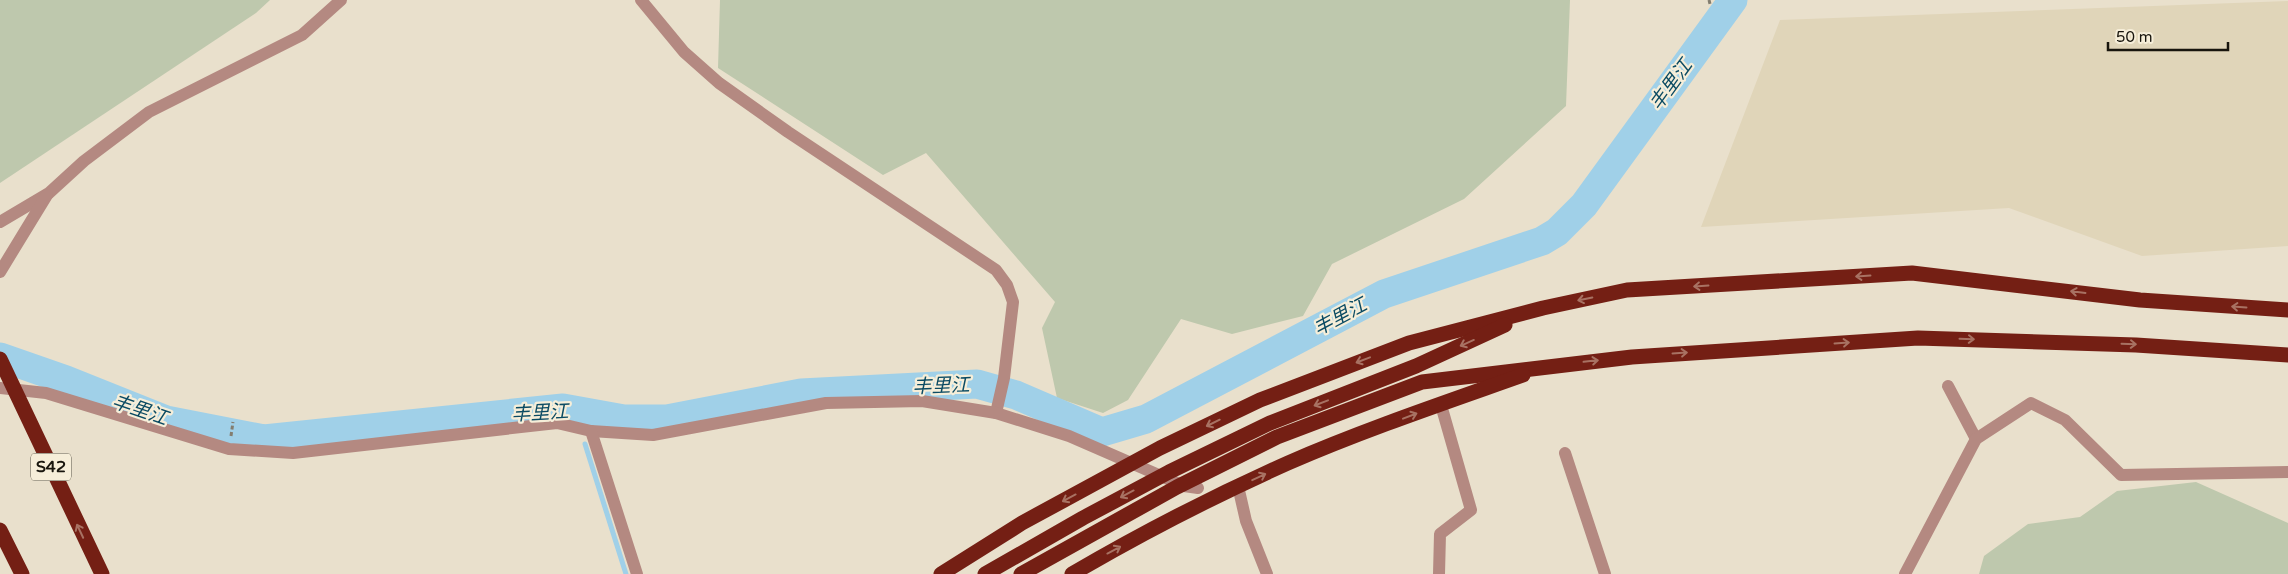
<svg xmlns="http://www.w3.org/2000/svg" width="2288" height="574" viewBox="0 0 2288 574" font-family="'Varela Round','Noto Sans SC',sans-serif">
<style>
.built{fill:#e0d5b9}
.green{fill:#bec8ad}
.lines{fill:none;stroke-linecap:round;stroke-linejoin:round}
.stream{stroke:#a0d0e8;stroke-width:5}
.river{stroke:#a0d0e8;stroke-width:29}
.path{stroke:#837d6f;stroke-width:3;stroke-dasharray:4 2.5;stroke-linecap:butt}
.minor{stroke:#b48981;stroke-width:12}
.tertiary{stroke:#b48981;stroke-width:12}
.motorway{stroke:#741f14;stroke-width:15}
.oneway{stroke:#a87263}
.labels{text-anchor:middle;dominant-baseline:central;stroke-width:4.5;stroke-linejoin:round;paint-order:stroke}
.shield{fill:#f6eed9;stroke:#5b564a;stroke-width:1}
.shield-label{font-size:16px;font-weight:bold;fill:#18150d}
.water-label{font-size:19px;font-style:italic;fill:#0b4b63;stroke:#f6eed9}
</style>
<rect width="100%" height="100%" fill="#e9e0cc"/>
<path class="built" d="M2288,1V246L2142,256L2009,208L1701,227L1780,20Z"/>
<g class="green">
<path d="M0,0H270L256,13L0,183Z"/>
<path d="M720,0H1570L1566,106L1464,199L1332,264L1303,316L1232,334L1181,319L1128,400L1103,413L1057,398L1042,328L1055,302L926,153L883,175L718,68Z"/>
<path d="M2196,482L2288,523V574H1979L1984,556L2028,524L2080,517L2117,491Z"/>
</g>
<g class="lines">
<g class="stream">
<path d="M574,410L575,413"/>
<path d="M585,444L626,574"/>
</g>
<path class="river" d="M0,357L66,380L166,420L264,439L563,408L624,419H667L801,393L977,384L1016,395L1102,432L1146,419L1384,294L1542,241L1557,232L1584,205L1733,0"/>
<g class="path">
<path d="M1709,0L1710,4"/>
<path d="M231,436L233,422"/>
</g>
<g class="minor">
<path d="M641,0L684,52L719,83L788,132L996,270L1007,285L1013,302L1004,378L996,413"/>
<path d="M1948,386L1976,439"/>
<path d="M0,388L46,393L229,449L293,453L557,423L591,431L653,435L826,403L922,401L996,413L1069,436L1184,486L1198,488"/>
<path d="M591,431L637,574"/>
<path d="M1565,453L1605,574"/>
<path d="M1238,486L1246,521L1267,574"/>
<path d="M1439,574L1440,534L1471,510L1443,412"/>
<path d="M1905,574L1976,439L2031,403L2065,420L2121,475L2288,472"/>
</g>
<g class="tertiary">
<path d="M0,222L49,193L84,161L149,112L302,35L341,0"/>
<path d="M0,272L47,195"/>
</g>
<g class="motorway">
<path d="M0,359L102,574"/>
<path d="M0,530L22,574"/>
<path d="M941,574L1022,523L1160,448L1260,400L1409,343L1543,308L1627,290L1912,273L2140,300L2288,310"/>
<path d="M985,574L1083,518L1169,472L1270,423L1416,366L1505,325"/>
<path d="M1021,574L1177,487L1277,437L1422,382L1632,357L1918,338L2136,345L2288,355"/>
<path d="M1072,574C1142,533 1214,496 1288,463C1364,430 1444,403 1523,375"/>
</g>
</g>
<defs><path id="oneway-shaft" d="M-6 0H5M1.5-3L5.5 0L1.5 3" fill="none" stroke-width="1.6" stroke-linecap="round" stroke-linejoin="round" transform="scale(1.25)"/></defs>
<g class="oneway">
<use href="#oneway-shaft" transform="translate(1863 276) rotate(176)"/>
<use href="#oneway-shaft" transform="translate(1701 286) rotate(176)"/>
<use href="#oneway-shaft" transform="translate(2078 292) rotate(-173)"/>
<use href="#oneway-shaft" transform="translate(1585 299) rotate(168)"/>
<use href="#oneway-shaft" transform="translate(2239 307) rotate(-176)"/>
<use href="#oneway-shaft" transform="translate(1967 339) rotate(2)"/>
<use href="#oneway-shaft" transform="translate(1467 343) rotate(156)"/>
<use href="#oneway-shaft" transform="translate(1842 343) rotate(-4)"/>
<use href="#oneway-shaft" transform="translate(2129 344) rotate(2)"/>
<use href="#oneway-shaft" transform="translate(1680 353) rotate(-4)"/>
<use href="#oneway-shaft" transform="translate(1363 360) rotate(159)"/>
<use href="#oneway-shaft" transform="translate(1591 361) rotate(-6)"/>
<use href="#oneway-shaft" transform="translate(1321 403) rotate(159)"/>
<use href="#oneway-shaft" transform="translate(1410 416) rotate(-21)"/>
<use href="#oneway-shaft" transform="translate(1213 423) rotate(154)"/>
<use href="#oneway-shaft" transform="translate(1259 477) rotate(-25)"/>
<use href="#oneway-shaft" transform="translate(1127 494) rotate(152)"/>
<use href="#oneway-shaft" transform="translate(1069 498) rotate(152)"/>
<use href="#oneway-shaft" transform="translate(80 531) rotate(-115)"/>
<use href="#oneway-shaft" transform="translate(1114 550) rotate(-28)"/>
</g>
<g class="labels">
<rect class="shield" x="31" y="453.5" width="40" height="27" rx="4"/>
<g class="shield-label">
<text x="51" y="467">S42</text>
</g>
<g class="water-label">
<text transform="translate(1671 85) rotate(-54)">丰里江</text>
<text transform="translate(1340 317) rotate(-28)">丰里江</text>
<text transform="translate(941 386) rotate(-2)">丰里江</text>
<text transform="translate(140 410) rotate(19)">丰里江</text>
<text transform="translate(540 413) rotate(-3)">丰里江</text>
</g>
</g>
<path d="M2108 42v8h120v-8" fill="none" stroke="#18150d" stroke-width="2.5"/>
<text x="2116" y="42" font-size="15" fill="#18150d" stroke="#f6eed9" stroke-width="4" paint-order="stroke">50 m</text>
</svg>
